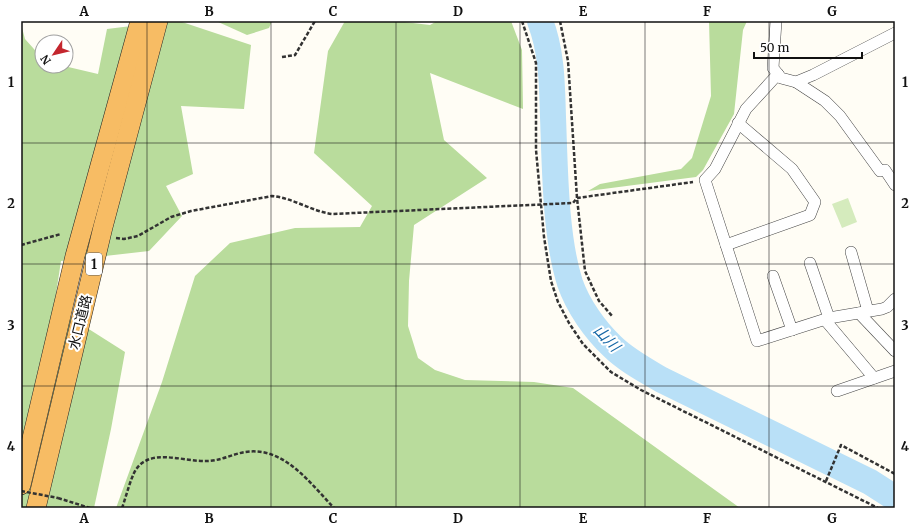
<svg xmlns="http://www.w3.org/2000/svg" width="916" height="529" viewBox="0 0 916 529" font-family="Merriweather,'Noto Sans JP',serif">
<style>
.green{fill:#d5ebbd}
.forest{fill:#b9dc9c}
.lines{fill:none;stroke-linecap:round;stroke-linejoin:round}
.river{stroke:#b9e0f7;stroke-width:26}
.minor-casing{stroke:#444;stroke-width:12}
.trunk-casing{stroke:#222;stroke-width:20}
.path{stroke:#333;stroke-width:2.5;stroke-dasharray:4 2;stroke-linecap:butt}
.minor{stroke:#fff;stroke-width:11}
.trunk{stroke:#f7bc64;stroke-width:19}
.path-bridge{stroke:#333;stroke-width:2.5;stroke-dasharray:4 2;stroke-linecap:butt}
.grid{fill:none;stroke:#111;stroke-width:1;stroke-opacity:0.55}
.labels{text-anchor:middle;dominant-baseline:central;stroke-width:4;stroke-linejoin:round;paint-order:stroke}
.shield{fill:#fff;stroke:#585858;stroke-width:1}
.shield-label{font-size:13px;font-weight:bold;fill:#111}
.street-label{font-size:14px;fill:#111;stroke:#fff}
.water-label{font-size:15px;font-style:italic;fill:#1768a6;stroke:#fff}
.neatline{fill:none;stroke:#111;stroke-width:1.5}
.grid-label{font-size:13px;text-anchor:middle;font-weight:bold;fill:#111}
</style>
<rect width="100%" height="100%" fill="#fffdf5"/>
<path class="green" d="M848,198L857,222L842,228L832,204Z"/>
<g class="forest">
<path d="M172,21H179L251,45L244,109L181,106L193,174L166,186L182,216L149,251L61,261L54,307L125,352L111,429L94,508H21V24L25,39L42,58V66H64L98,74L107,29Z"/>
<path d="M216,21H272L269,28L247,35Z"/>
<path d="M345,21H396L430,25L437,21H511L522,50L523,109L430,73L444,140L487,178L414,225L409,281L408,326L418,358L435,370L465,380L534,382L573,388L740,508H116L162,382L195,276L230,243L295,228L360,227L372,206L314,153L328,51Z"/>
<path d="M709,21H747L743,30L734,114L703,170L696,177L588,191L600,184L681,169L692,158L711,96Z"/>
</g>
<g class="lines">
<path class="river" d="M540,21C552,52 552,84 553,117C555,167 555,236 570,283C578,306 595,330 612,346C626,360 645,370 662,380L870,482L895,498"/>
<g class="minor-casing">
<g id="minor">
<path d="M776,21L773,68L781,78L796,82L825,101L840,116L880,171L885,170L895,185"/>
<path d="M778,74L746,109L715,169L705,180L757,341L829,318L882,309L887,307L895,299"/>
<path d="M796,82L813,75L895,33"/>
<path d="M726,245L810,215L815,202L792,169L738,123"/>
<path d="M851,252L868,311"/>
<path d="M810,263L829,318"/>
<path d="M773,276L792,330"/>
<path d="M859,313L895,351"/>
<path d="M825,320L874,378"/>
<path d="M837,391L895,371"/>
</g>
</g>
<g class="trunk-casing">
<g id="trunk">
<path d="M21,485L75,256L140,21"/>
<path d="M36,508L103,227L158,21"/>
</g>
</g>
<g class="path">
<path d="M522,21L536,63V150L544,237L551,281L558,302L569,323L583,344L611,372L641,390L878,508"/>
<path d="M560,21L568,61L577,198L585,271L599,301L613,317"/>
<path d="M282,57L295,55L315,21"/>
<path d="M116,238L124,239L138,236L171,217L191,211L272,196C293,198 311,211 332,214L573,203L577,198L693,182"/>
<path d="M21,245L61,234"/>
<path d="M826,481L841,445L895,474"/>
<path d="M58,498L90,508"/>
<path d="M122,508C126,497 129,484 134,473C147,446 183,462 207,461C220,461 233,454 245,452C284,446 310,483 334,508"/>
</g>
<use href="#minor" class="minor"/>
<use href="#trunk" class="trunk"/>
<path class="path-bridge" d="M21,491L58,498"/>
</g>
<path class="grid" d="M147,21V508M271,21V508M396,21V508M520,21V508M645,21V508M769,21V508M21,143H895M21,264H895M21,386H895"/>
<g class="labels">
<rect class="shield" x="86" y="253" width="16" height="22" rx="3"/>
<g class="shield-label">
<text x="94" y="264">1</text>
</g>
<g class="street-label">
<text transform="translate(80 322) rotate(-76)">水口道路</text>
</g>
<g class="water-label">
<text transform="translate(607 338) rotate(46)">山川</text>
</g>
</g>
<rect width="916" height="529" fill="none" stroke="#ffffff" stroke-width="44"/>
<g transform="translate(54 54) rotate(235)"><circle r="19" fill="#ffffff" stroke="#a0a0a0"/>
<path d="M0-3L7 15L0 10L-7 15Z" fill="#c4262e"/>
<text y="-6" font-size="11" font-weight="bold" text-anchor="middle" fill="#111111">N</text>
</g>
<path d="M754 52v6h108v-6" fill="none" stroke="#111111" stroke-width="2"/>
<text x="760" y="52" font-size="12" fill="#111111" stroke="#ffffff" stroke-width="3" paint-order="stroke">50 m</text>
<rect x="22" y="22" width="872" height="485" class="neatline"/>
<g class="grid-label">
<text x="84" y="16">A</text>
<text x="209" y="16">B</text>
<text x="333" y="16">C</text>
<text x="458" y="16">D</text>
<text x="583" y="16">E</text>
<text x="707" y="16">F</text>
<text x="832" y="16">G</text>
<text x="11" y="87">1</text>
<text x="905" y="87">1</text>
<text x="11" y="208">2</text>
<text x="905" y="208">2</text>
<text x="11" y="330">3</text>
<text x="905" y="330">3</text>
<text x="11" y="451">4</text>
<text x="905" y="451">4</text>
<text x="84" y="523">A</text>
<text x="209" y="523">B</text>
<text x="333" y="523">C</text>
<text x="458" y="523">D</text>
<text x="583" y="523">E</text>
<text x="707" y="523">F</text>
<text x="832" y="523">G</text>
</g>
</svg>
